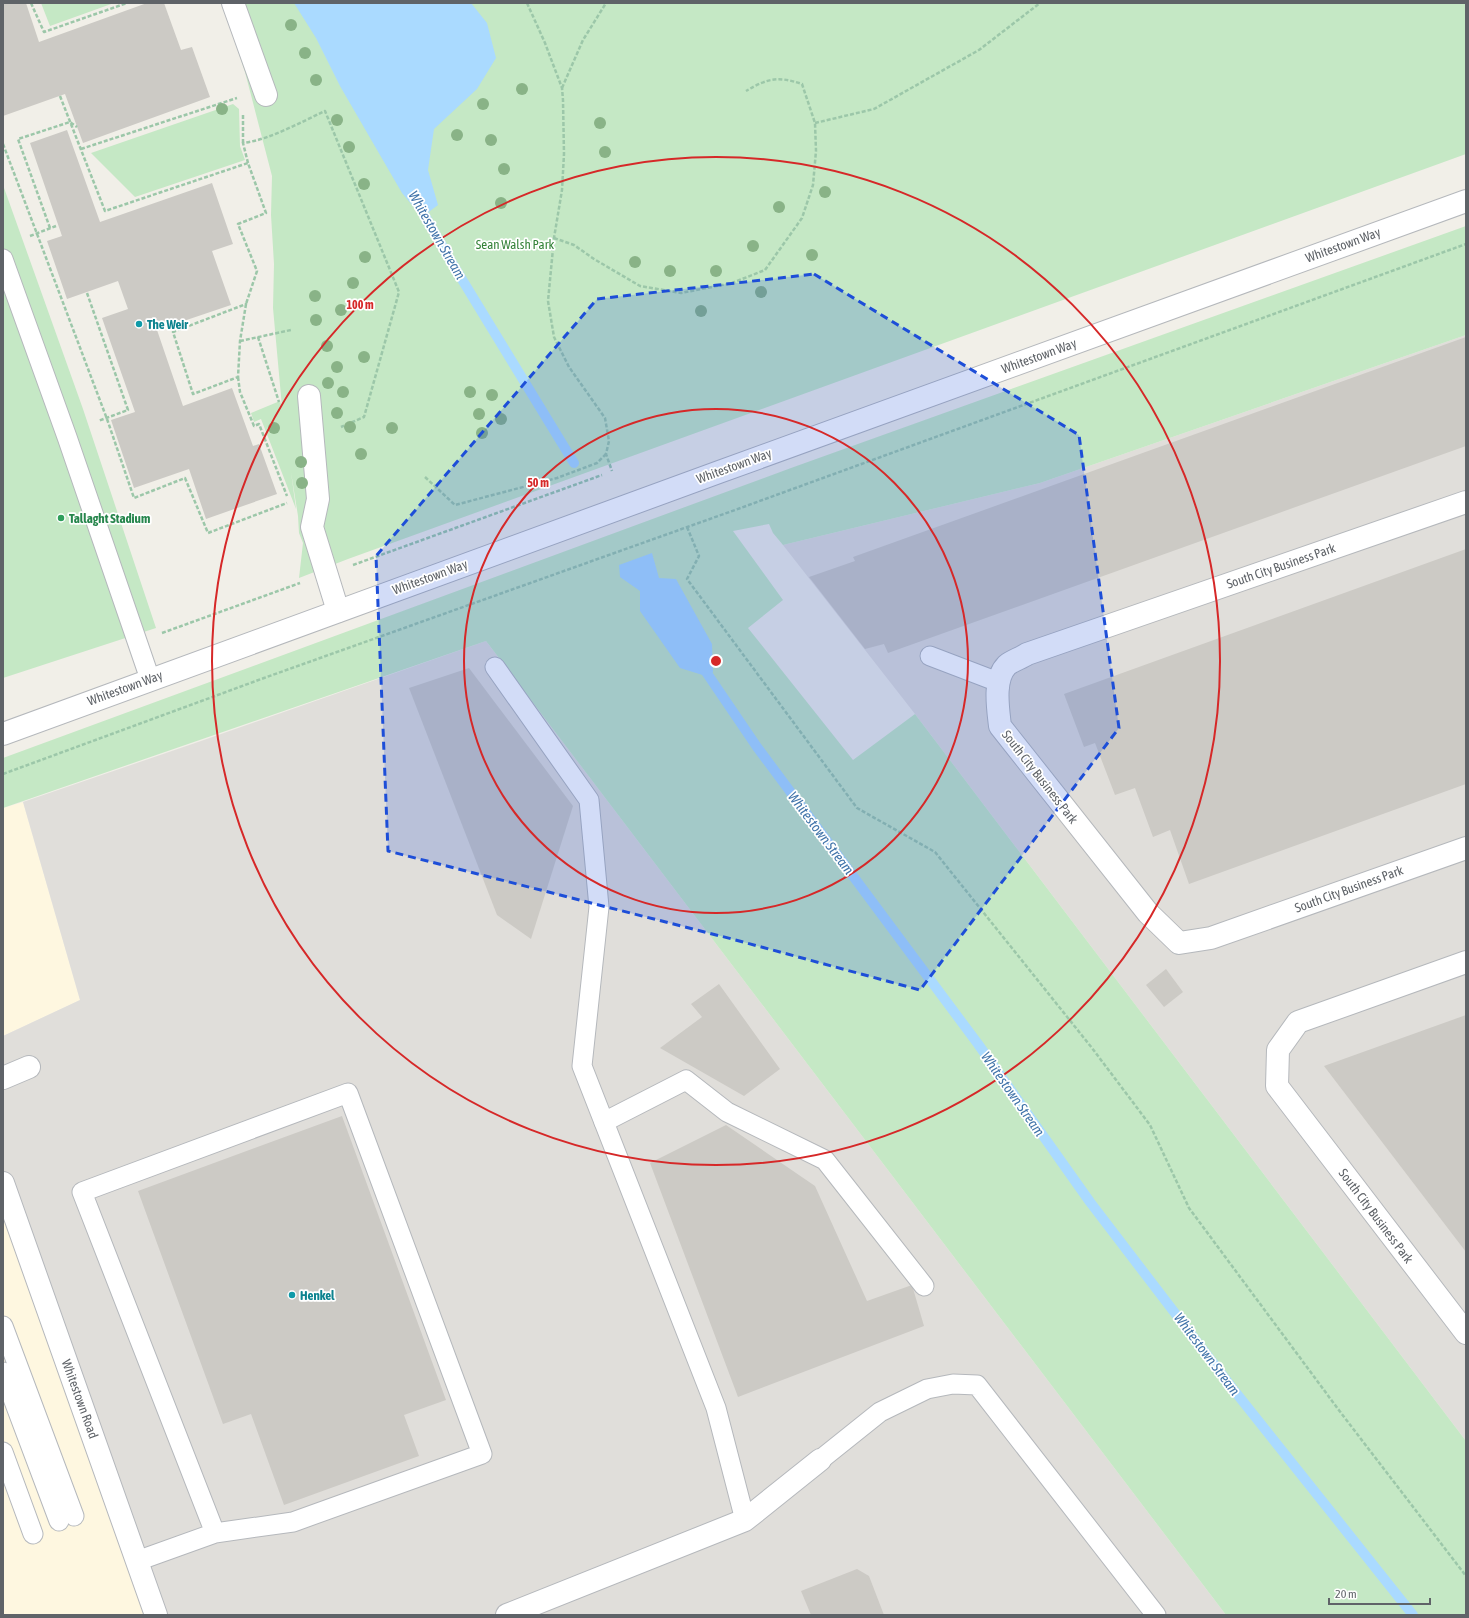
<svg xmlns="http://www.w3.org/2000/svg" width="1469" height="1618" viewBox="0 0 1469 1618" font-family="'Asap Condensed',sans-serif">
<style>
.commercial{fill:#fef7e0}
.industrial{fill:#e0deda}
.green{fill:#c5e8c5}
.water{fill:#aadaff}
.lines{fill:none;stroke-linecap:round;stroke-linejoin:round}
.stream{stroke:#aadaff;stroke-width:10}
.building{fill:#cccac5}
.service-casing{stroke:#b5b8bc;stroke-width:21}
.minor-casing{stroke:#b5b8bc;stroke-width:24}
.tertiary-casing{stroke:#b5b8bc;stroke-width:24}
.path{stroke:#9cc7a9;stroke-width:2.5;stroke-dasharray:4 2;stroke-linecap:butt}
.service{stroke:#fff;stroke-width:19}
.minor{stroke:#fff;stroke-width:22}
.tertiary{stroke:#fff;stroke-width:22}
.tree{fill:#89b387}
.marked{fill:#1d4ed8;fill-opacity:0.2;stroke:#1d4ed8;stroke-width:3;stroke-dasharray:8 5;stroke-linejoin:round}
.ring{fill:none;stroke:#d62828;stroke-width:2}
.culture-dot{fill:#0f9aa8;stroke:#fff;stroke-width:1.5}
.leisure-dot{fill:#2e9e5b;stroke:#fff;stroke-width:1.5}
.labels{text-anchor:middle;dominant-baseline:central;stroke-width:3.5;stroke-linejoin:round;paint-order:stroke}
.park-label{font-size:13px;fill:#348238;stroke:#fff}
.street-label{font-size:13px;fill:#5f6368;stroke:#fff}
.culture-label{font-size:13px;font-weight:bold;fill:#0d838f;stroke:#fff;text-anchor:start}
.leisure-label{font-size:13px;font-weight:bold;fill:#27864d;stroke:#fff;text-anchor:start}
.water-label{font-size:14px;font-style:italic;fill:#4174aa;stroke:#fff}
.centre{fill:#d62828;stroke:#fff;stroke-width:2}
.ring-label{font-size:12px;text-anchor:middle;font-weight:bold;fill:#d62828;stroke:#fff;stroke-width:3.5;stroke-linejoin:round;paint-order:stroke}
</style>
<rect width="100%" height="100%" fill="#f1efe8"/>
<g class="commercial">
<path d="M23,802L80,1000L3,1036V808Z"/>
<path d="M3,1188L156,1615H3Z"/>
</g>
<g class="industrial">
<path d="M1466,335V1441L915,714L783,545L1040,483Z"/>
<path d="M486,641L1226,1615H156L3,1188V1036L80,1000L23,802L201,741Z"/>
</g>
<g class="green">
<path d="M41,3H114L50,26Z"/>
<path d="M222,3H1466V154L348,559L299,578L303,543L299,533L298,516L291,472L296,509L261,419L254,422L251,413L280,401L282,407L273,308L274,264L271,215L272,176L245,72Z"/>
<path d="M233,104L239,109L240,146L245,160L135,197L91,153Z"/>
<path d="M3,185L83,409L156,628L3,678Z"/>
<path d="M1466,226V335L1040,483L783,545L773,533L769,524L733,531L783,600L748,628L853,760L915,714L1466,1441V1615H1226L486,641L3,808V758L791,468Z"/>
</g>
<g class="water">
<path d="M294,3H471L487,23L496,58L477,89L434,129L428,170L438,205L422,217L402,193L340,86L316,38Z"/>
<path d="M652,553L659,578L676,579L712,644L713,672L709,677L680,668L640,611V591L620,577L619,565Z"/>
</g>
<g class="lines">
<g class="stream">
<path d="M418,204L452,263L574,463"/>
<path d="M702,666L757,747L978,1044L1090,1202L1233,1389L1413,1615"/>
</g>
</g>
<g class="building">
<path d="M3,3H26L39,42L147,3H164L181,50L192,47L210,97L83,143L65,94L3,116Z"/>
<path d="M67,130L100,222L212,183L233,244L212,251L231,305L157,330L183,406L232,388L253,446L259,444L277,494L206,519L189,469L134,488L111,420L135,412L102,318L128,309L118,281L67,299L47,241L62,236L30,143Z"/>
<path d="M1466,337V446L888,653L884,644L865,649L809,577L855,561L853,557Z"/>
<path d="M1466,549V784L1189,884L1170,830L1153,837L1135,788L1115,795L1095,743L1084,747L1064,694Z"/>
<path d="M469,668L573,806L531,939L497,915L409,688Z"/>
<path d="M1166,969L1183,992L1164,1007L1146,985Z"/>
<path d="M719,984L780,1069L744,1096L660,1048L702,1017L691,1004Z"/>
<path d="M1466,1015V1252L1324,1066Z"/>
<path d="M342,1116L446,1400L404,1415L419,1456L284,1505L251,1414L223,1424L138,1191Z"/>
<path d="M726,1125L815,1186L867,1301L912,1285L924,1326L738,1397L650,1163Z"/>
<path d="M857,1569L869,1576L884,1615H811L801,1591Z"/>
</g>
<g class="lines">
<g class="service-casing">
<g id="service">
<path d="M3,259L67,437L150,679"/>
<path d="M930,656L998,682"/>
<path d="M495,667L589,800L599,907L582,1066L716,1408L745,1520"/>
<path d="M604,1122L686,1080L727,1112L825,1160L924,1286"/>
<path d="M3,1326L74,1516"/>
<path d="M3,1372L59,1521"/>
<path d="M3,1452L33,1534"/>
<path d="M820,1460L880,1412L927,1389L953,1384L977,1385L1156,1615"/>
<path d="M137,1561L215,1533L82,1192L348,1093L482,1454L293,1522L215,1533"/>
</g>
</g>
<g class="minor-casing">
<g id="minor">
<path d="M233,3L266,95"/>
<path d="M309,396L318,499L312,527L338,611"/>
<path d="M1466,502L1027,654C1021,658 1012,661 1007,665C993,679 998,708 1000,726L1148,913L1179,943L1211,938L1466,848"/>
<path d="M1466,962L1298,1022L1278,1050L1277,1086L1466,1333"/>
<path d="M3,1078L29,1067"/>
<path d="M3,1183L156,1615"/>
<path d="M507,1615L745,1520L820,1460"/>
</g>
</g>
<g class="tertiary-casing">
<path id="tertiary" d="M3,734L719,472L1466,201"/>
</g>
<g class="path">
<path d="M31,3L44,32L127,3"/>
<path d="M527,3L545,43L562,88L563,100L564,154L562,190L554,238L548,301L554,337L569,367L605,418L609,441L606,454L612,471"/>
<path d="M562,88L583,40L606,3"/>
<path d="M60,96L105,211L248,163L266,213L238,224L257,271L246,304"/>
<path d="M815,123L874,109L979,50L1040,3"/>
<path d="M243,143V114"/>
<path d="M3,144L107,419L134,498L185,478L208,533L287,503"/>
<path d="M81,149L237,98"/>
<path d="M248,163L243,143C269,140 301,122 325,111L399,292L364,417L341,427"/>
<path d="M50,228L18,139L70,122L77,127"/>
<path d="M30,236L56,226"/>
<path d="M554,238L574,245L594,259L640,286L681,293L732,283L765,270L802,218L813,185L816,151L815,123L802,84C778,76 768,78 746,91"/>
<path d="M87,293L128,410L98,421"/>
<path d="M246,304L240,341L238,377L193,394L173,332Z"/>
<path d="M258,337L279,402"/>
<path d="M240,341L291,330"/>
<path d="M238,377L240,392L254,426L259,424L287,496"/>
<path d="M425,477L455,505L557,478L597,463L606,454"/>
<path d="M687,527L699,556L687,579L857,808L935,852L1092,1048L1150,1125L1189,1208L1338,1409L1466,1576"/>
<path d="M353,565L602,475"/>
<path d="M162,633L300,583"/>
<path d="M3,774L264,678L735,510L1466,244"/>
</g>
<use href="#service" class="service"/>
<use href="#minor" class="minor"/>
<use href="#tertiary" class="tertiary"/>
</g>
<g class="tree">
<circle cx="291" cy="25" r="6"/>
<circle cx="305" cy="53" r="6"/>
<circle cx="316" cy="80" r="6"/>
<circle cx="522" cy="89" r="6"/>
<circle cx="483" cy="104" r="6"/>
<circle cx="222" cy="109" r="6"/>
<circle cx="337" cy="120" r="6"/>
<circle cx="600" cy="123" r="6"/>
<circle cx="457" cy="135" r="6"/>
<circle cx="491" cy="140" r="6"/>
<circle cx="349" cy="147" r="6"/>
<circle cx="605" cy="152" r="6"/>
<circle cx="504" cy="169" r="6"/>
<circle cx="364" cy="184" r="6"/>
<circle cx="825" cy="192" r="6"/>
<circle cx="501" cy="203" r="6"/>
<circle cx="779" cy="207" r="6"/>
<circle cx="753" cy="246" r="6"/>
<circle cx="812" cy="255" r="6"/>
<circle cx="365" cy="257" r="6"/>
<circle cx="635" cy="262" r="6"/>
<circle cx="670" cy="271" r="6"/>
<circle cx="716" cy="271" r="6"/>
<circle cx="353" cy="283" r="6"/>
<circle cx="761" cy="292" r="6"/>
<circle cx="315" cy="296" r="6"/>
<circle cx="341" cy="310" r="6"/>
<circle cx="701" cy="311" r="6"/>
<circle cx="316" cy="320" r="6"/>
<circle cx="327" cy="346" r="6"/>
<circle cx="364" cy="357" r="6"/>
<circle cx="337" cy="367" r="6"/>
<circle cx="328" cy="383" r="6"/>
<circle cx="343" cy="392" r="6"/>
<circle cx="470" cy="392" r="6"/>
<circle cx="492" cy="395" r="6"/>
<circle cx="337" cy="413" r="6"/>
<circle cx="479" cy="414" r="6"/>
<circle cx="501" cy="419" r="6"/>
<circle cx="350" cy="427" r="6"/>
<circle cx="274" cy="428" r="6"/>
<circle cx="392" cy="428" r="6"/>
<circle cx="482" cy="433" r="6"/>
<circle cx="361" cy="454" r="6"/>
<circle cx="301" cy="462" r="6"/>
<circle cx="302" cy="483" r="6"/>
</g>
<path class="marked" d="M814,274L1079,435L1119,728L920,990L732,939L388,851L376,556L597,299Z"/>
<g class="ring">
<circle cx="716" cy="661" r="252"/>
<circle cx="716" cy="661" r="504"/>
</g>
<g class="culture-dot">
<circle cx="139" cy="324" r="4"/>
<circle cx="292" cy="1295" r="4"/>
</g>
<circle class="leisure-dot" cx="61" cy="518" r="4"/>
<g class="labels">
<g class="park-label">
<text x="515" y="244">Sean Walsh Park</text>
</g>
<g class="street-label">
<text transform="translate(1343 245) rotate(-20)">Whitestown Way</text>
<text transform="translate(1039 356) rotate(-20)">Whitestown Way</text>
<text transform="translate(734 466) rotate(-20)">Whitestown Way</text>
<text transform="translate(1281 566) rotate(-19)">South City Business Park</text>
<text transform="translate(430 577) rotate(-20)">Whitestown Way</text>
<text transform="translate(125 688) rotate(-20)">Whitestown Way</text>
<text transform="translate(1040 777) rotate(52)">South City Business Park</text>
<text transform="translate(1349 889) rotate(-20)">South City Business Park</text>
<text transform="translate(1376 1216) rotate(53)">South City Business Park</text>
<text transform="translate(80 1399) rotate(70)">Whitestown Road</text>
</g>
<g class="culture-label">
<text x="147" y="324">The Weir</text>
<text x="300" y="1295">Henkel</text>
</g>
<g class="leisure-label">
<text x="69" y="518">Tallaght Stadium</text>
</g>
<g class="water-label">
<text transform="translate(437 235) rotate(60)">Whitestown Stream</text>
<text transform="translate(821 833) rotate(53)">Whitestown Stream</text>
<text transform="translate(1013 1094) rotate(55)">Whitestown Stream</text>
<text transform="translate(1207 1354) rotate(53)">Whitestown Stream</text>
</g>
</g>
<circle cx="716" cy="661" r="6" class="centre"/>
<g class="ring-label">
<text x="360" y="309">100 m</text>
<text x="538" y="487">50 m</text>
</g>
<rect width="1469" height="1618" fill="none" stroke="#5f6368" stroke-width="8"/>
<path d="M1329 1598v6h101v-6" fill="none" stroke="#5f6368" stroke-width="2"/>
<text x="1335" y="1598" font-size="12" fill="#5f6368" stroke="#ffffff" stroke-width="3" paint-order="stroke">20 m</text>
</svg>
